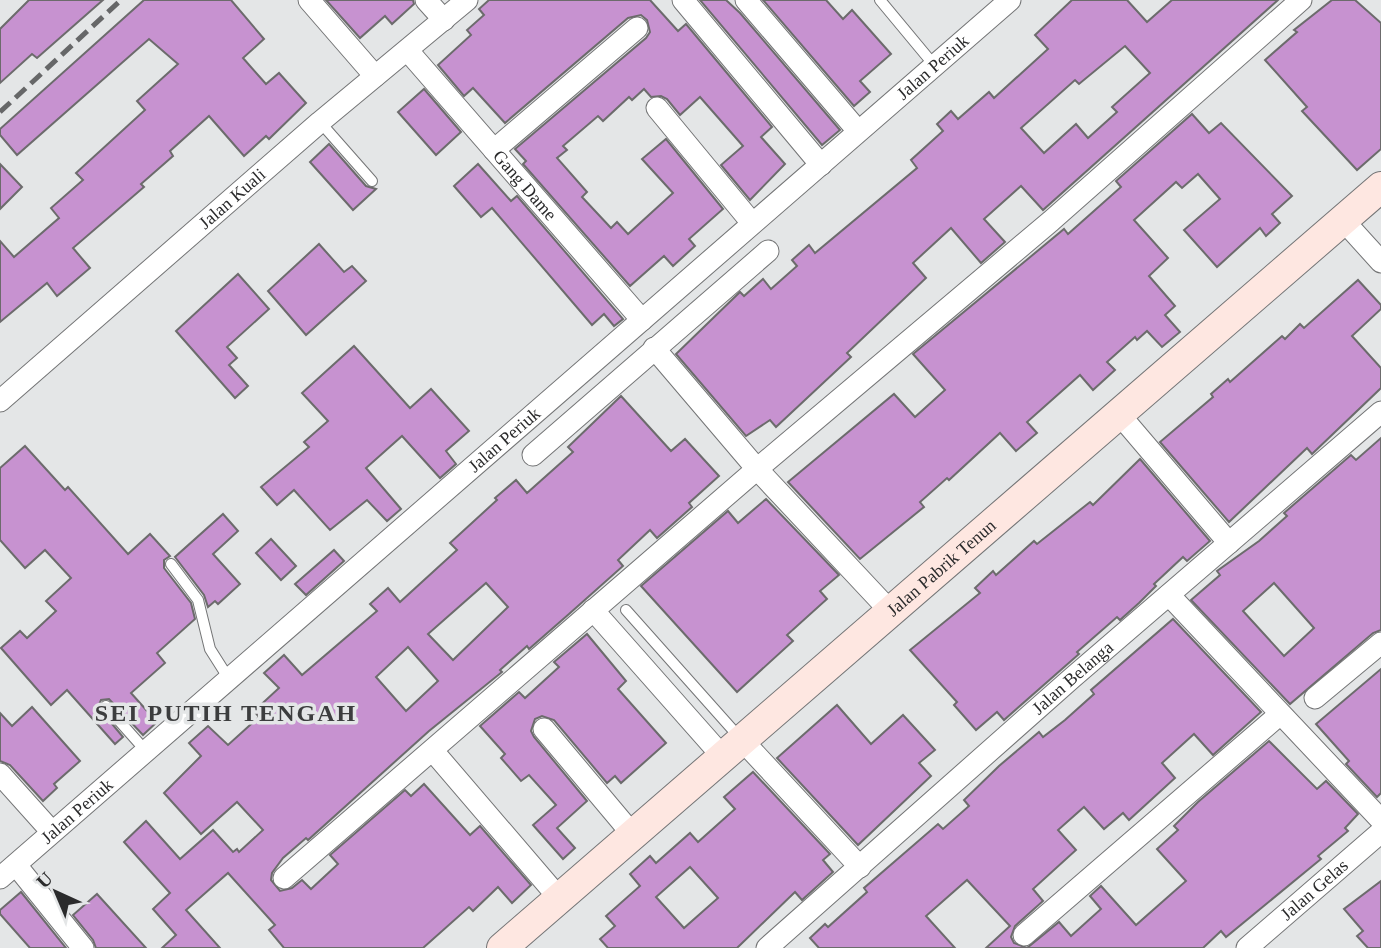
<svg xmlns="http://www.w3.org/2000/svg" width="1381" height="948" viewBox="0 0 1381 948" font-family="'Times New Roman',serif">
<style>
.building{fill:#c792d0;stroke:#6c6b6c;stroke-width:2;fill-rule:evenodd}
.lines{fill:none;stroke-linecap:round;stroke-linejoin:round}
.lane-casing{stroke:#747576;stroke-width:12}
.street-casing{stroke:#747576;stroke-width:23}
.secondary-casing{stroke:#747576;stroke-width:32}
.lane{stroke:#fff;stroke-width:10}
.street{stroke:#fff;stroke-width:21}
.secondary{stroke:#fee7e1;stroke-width:30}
.rail{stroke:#666768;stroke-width:5;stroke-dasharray:14 7;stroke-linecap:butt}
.labels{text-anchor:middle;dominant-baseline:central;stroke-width:7;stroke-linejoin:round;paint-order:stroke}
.street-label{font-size:18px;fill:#2b2b2c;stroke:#e4e6e7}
.district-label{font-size:24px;font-weight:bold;letter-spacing:2px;fill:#3c3d3e;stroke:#e4e6e7}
</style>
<rect width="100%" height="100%" fill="#e4e6e7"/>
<g class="building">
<path d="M29,0H103L37,58L32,54L0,83V29Z"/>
<path d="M144,0H231L264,39L243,58L266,84L279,73L306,103L269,139L266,136L244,156L209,116L170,151L173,156L141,184L144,187L73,248L90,268L57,296L47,283L0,322V241L14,257L59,218L51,208L83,180L76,173L145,110L137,101L178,64L149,39L17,155L0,135V129Z"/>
<path d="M326,0H413L414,4L392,24L385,16L360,38Z"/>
<path d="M489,0H650L678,31L686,24L772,127L761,137L785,164L750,200L721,165L743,146L700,97L680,115L667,99L661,96L651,97L644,89L632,100L629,97L603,121L598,116L563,146L567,150L557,158L587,192L582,197L611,228L617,222L628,234L673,193L642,159L666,139L723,209L689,239L695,246L673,266L664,256L630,286L523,164L526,161L515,149L646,38L650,32L647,20L641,15L628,18L505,123L473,88L464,96L438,65L471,35L467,30L484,15L479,9Z"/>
<path d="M700,0H726L740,13L840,130L822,145Z"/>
<path d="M763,0H826L843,19L852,10L891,54L860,81L870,92L854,106Z"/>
<path d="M1072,0H1127L1147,22L1172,0H1278L1043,210L1021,186L984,219L1005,242L981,263L951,228L913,263L926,278L847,353L851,357L776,427L770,420L746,436L676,354L740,292L744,296L763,279L771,289L797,266L792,260L809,245L815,253L917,168L911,160L943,131L937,124L951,111L958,119L989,92L994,98L1048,49L1035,35ZM1125,46L1150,73L1112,107L1117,112L1088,138L1076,124L1044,153L1021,128L1075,80L1079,84Z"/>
<path d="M1332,0H1355L1381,23V149L1357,170L1302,111L1307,107L1265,60L1297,32L1294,30Z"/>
<path d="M424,89L461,132L436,155L398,112Z"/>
<path d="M1192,114L1209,133L1221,123L1292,196L1272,214L1280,223L1266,236L1260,228L1217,267L1184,230L1220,199L1198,174L1182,188L1176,182L1134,220L1168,258L1149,276L1175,306L1165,315L1180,332L1162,347L1147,331L1137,340L1135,337L1107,362L1115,370L1093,390L1080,375L1027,422L1037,433L1016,451L1000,433L949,480L947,478L920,502L924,507L860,559L788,482L894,394L915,417L945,390L913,354L1064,229L1068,234L1121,187L1116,181Z"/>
<path d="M329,144L366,186L376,189L353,210L310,162Z"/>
<path d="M0,164L22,187L0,209Z"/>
<path d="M478,164L511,201L517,196L623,319L614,326L604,314L592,325L492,208L481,217L454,186Z"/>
<path d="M319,244L344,272L352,266L366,281L306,335L268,291Z"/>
<path d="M238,274L269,309L227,347L237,358L229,365L248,386L235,398L176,331Z"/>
<path d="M1358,280L1381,305V309L1352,336L1381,368V388L1312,454L1307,448L1229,522L1160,442L1213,397L1211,394L1228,379L1230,382L1282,336L1285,339L1300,324L1304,328Z"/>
<path d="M354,346L410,408L431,389L469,431L446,451L456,464L440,478L402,436L366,468L401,509L387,521L367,500L330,530L294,490L277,505L261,487L309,447L304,442L328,421L302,393Z"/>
<path d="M621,396L671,451L685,439L719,476L689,503L692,507L657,538L650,530L618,560L623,566L569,614L529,649L527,646L500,670L502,672L429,731L308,840L306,838L283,858L272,873L271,880L280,891L292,888L302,880L311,889L338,864L330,855L405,790L411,796L424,784L470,835L480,826L531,885L512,903L498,887L473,911L469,907L423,948H284L269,930L275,925L228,873L186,910L220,948H162L176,935L153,909L170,893L124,842L146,821L180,859L213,830L233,852L237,849L239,852L263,830L237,802L201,834L164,793L201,756L189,743L208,726L228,745L259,717L254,711L279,688L264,673L284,655L302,675L377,611L370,604L388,588L400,602L457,550L450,543L497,500L495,498L516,480L527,493L573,452L568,447ZM486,583L508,607L453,660L428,634ZM408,647L438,681L406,711L376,677Z"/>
<path d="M1381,438V630L1373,633L1290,704L1191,600L1220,575L1217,571L1259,541L1287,516L1284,513L1351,455L1356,460ZM1274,583L1314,628L1284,656L1243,611Z"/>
<path d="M25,446L65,490L68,487L128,554L150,534L170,556L164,560V568L191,603L195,619L157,653L165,663L131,693L157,722L143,735L109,699L101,700L98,707L123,737L115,744L67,690L51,705L1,648L20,631L27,638L56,611L46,601L71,578L45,550L25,568L0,540V468Z"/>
<path d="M1140,459L1210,541L1187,561L1183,557L1154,584L1156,586L1139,603L1120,620L1117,617L1077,652L1079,654L1004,720L997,712L976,730L954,705L957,702L910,650L980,593L975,588L993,571L996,575L1034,541L1037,544L1090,502L1093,505Z"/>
<path d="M766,499L839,575L820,591L827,599L787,635L793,641L737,692L641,586L728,511L738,523Z"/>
<path d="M223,514L238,531L213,554L240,584L218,604L215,601L208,607L204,595L175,557Z"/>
<path d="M271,539L296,566L281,580L256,553Z"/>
<path d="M334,550L344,561L306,595L295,584Z"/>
<path d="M1173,619L1261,712L1213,755L1194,734L1162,763L1175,778L1129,820L1123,813L1104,829L1084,807L1058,830L1076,850L1033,889L1043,901L1015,926L1011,937L1014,943L1027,948L1059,922L1071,936L1101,909L1090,896L1101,886L1136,925L1186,881L1157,849L1178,830L1174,826L1198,802L1269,741L1317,789L1326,781L1358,814L1345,828L1348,831L1318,856L1321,859L1226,937L1221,931L1203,948H986L1010,926L967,880L926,916L955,948H819L810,938L825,924L828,927L867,892L864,888L938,824L943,829L969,806L964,800L999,766L1039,732L1043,737L1065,720L1094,694L1091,690Z"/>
<path d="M587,634L626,681L618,689L666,743L621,783L615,776L607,783L554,720L542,716L535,719L531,731L534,737L587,801L557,828L575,848L563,859L533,825L556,805L529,775L521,781L501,758L505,754L480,726L519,692L525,698L559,667L554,662Z"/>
<path d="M1381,669V793L1377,797L1346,764L1349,761L1316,724Z"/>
<path d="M837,705L871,744L903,715L935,750L919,763L931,776L858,845L777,758Z"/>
<path d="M32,707L80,761L54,784L57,788L43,801L10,765L0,761V713L12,726Z"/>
<path d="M753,772L830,854L823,860L833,872L802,900L795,892L737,948H608L600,939L615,926L606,916L640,886L630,874L650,856L656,863L690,833L698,842L735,809L724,797ZM690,867L718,898L684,928L656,897Z"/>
<path d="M1381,881V948H1368L1357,936L1363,931L1344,909Z"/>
<path d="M21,892L66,948H30L0,914V910Z"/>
<path d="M97,894L146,948H96L93,940L73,915Z"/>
</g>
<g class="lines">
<g class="lane-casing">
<g id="lane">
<path d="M880,0L934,65"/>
<path d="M320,122L372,181"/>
<path d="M171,564L198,600L210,649L229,679"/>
<path d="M626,610L740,738"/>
<path d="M106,706L145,750"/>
</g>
</g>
<g class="street-casing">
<g id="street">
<path d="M309,0L375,76"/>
<path d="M426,0L444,20"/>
<path d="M683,0L821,165"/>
<path d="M746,0L858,131"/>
<path id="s1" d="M408,51L642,320"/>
<path d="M657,108L752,223"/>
<path d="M494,150L637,28"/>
<path d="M1343,220L1381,262"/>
<path d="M654,348L757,469L891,612"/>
<path id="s2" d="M0,401L320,122L467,0"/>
<path d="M1119,414L1229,543"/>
<path d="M533,455L768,251"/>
<path d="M1169,595L1381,820"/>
<path d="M593,610L723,757"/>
<path d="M1315,698L1381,643"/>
<path d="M544,729L633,835"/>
<path d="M742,740L860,867"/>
<path d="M433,751L559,898"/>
<path d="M0,774L52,832"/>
<path d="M16,865L83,948"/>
<path id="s3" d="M0,878L1010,0"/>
<path d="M284,878L757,469L1051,221L1301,0"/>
<path d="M1024,935L1279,715"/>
<path id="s4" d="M767,948L1072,678L1381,412"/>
<path id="s5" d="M1247,948L1381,832"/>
</g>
</g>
<g class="secondary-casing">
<g id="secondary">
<path id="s6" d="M502,948L1381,187"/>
</g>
</g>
<use href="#lane" class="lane"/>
<use href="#street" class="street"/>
<use href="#secondary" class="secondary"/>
<path class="rail" d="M0,112L121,0"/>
</g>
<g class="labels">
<g class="street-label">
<text stroke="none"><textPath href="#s3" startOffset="1236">Jalan Periuk</textPath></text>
<text stroke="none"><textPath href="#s1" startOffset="178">Gang Dame</textPath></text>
<text stroke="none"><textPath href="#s2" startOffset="308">Jalan Kuali</textPath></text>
<text stroke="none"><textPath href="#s3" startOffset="668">Jalan Periuk</textPath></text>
<text stroke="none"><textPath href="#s6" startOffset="581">Jalan Pabrik Tenun</textPath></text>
<text stroke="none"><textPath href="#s4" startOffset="408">Jalan Belanga</textPath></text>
<text stroke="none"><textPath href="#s3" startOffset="102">Jalan Periuk</textPath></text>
<text stroke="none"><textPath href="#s5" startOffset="89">Jalan Gelas</textPath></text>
</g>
<g class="district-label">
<text x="226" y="713">SEI PUTIH TENGAH</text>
</g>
</g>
<g transform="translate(56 892) rotate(316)" stroke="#e4e6e7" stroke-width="5" paint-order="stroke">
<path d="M0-5L12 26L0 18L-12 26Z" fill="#2b2b2c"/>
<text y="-10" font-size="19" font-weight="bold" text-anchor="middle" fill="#2b2b2c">U</text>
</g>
</svg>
